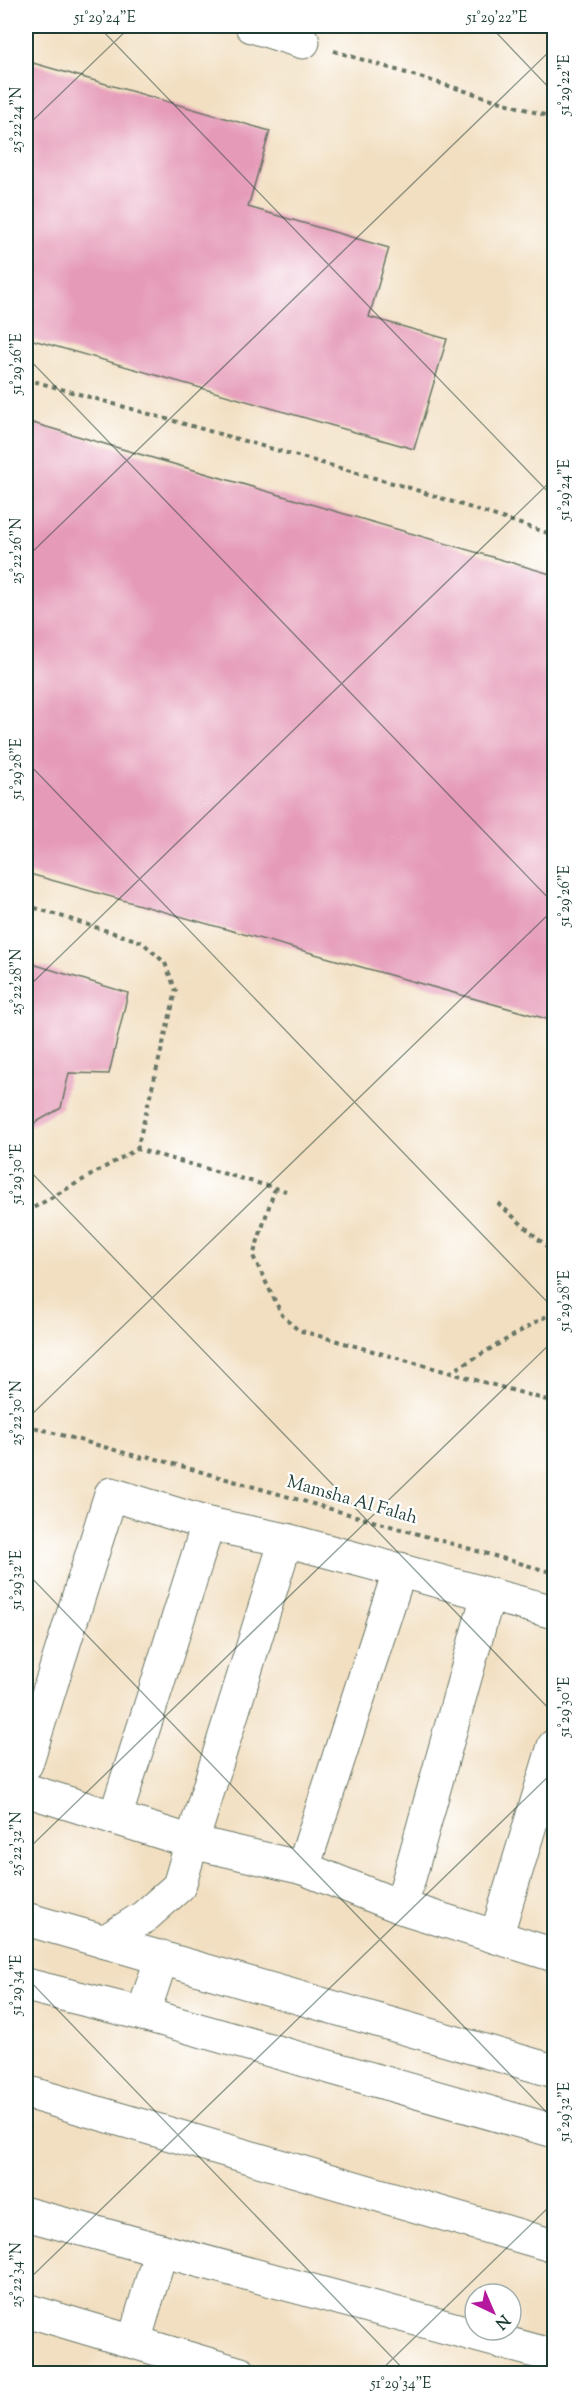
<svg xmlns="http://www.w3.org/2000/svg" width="580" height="2399" viewBox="0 0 580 2399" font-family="'Sorts Mill Goudy',serif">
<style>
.building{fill:#e59ab7}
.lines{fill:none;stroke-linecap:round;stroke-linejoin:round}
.minor-casing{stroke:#697665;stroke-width:35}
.path{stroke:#697665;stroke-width:4;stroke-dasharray:4.5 4.5;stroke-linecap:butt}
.minor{stroke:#fff;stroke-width:33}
.ticks{fill:none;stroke:#1f3d34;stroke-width:1.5;stroke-opacity:0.45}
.labels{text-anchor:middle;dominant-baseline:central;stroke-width:4.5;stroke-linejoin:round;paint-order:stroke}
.street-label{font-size:18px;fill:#1f3d34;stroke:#fff}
.neatline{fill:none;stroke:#1f3d34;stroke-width:2}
.ticks-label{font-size:15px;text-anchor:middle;fill:#1f3d34}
</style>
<rect width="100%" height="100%" fill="#fff"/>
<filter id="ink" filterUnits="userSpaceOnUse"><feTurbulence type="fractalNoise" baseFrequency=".0167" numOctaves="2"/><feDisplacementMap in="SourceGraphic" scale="12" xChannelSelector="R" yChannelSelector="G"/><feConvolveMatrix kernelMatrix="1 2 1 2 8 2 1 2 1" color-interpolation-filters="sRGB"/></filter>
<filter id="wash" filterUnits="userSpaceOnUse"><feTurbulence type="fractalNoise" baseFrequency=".008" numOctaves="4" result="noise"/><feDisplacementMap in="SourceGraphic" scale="24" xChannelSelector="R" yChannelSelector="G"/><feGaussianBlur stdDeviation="1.35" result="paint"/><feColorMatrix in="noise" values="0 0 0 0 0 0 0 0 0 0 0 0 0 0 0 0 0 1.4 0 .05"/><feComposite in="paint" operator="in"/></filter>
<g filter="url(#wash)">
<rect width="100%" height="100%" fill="#f2dfc1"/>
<g id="blocks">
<g class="building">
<path d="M26,61L270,131L248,207L389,248L369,317L447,339L414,449L26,338Z"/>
<path d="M26,421L554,575V1021L26,873Z"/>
<path d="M26,962L128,993L109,1074L69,1073L61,1108L26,1128Z"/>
</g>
</g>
</g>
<g filter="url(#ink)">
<use href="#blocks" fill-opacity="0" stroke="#697665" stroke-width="1.5"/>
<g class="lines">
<g class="minor-casing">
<g id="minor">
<path d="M252,26L303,42"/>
<path d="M286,1540L192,1842L303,1868L401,1907L554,1955"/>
<path d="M26,1764L111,1494L208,1524L286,1540L554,1612"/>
<path d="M26,1790L192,1842L179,1886L144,1917L104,1942"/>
<path d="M115,1818L208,1524"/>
<path d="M303,1868L400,1569"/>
<path d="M401,1907L488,1595"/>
<path d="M26,1919L554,2071"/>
<path d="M496,1937L554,1746"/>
<path d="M26,1985L143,2014L554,2131"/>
<path d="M143,2014L162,1957"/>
<path d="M26,2092L554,2246"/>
<path d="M26,2214L554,2356"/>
<path d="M26,2310L241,2374"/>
<path d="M134,2342L161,2250"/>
</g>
</g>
<g class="path">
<path d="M334,51L554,118"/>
<path d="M26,379L410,488L554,535"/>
<path d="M26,905L142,942L165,963L176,991L137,1149"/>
<path d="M275,1188L253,1256L282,1315L298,1330L554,1402"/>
<path d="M498,1203L554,1253"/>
<path d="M26,1212L137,1149L286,1191"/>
<path d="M449,1373L550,1314L554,1300"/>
<path d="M26,1425L143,1458L146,1456L554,1573"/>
</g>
<use href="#minor" class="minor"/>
</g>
</g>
<path class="ticks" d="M98,26L554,498M490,26L554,93M26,127L131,26M26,356L554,904M26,558L554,47M26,761L554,1309M26,989L554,478M26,1167L554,1714M26,1420L554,909M26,1572L554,2120M26,1851L554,1340M26,1977L408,2374M26,2282L554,1771M377,2374L554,2202"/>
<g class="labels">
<g class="street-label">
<text transform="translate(352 1501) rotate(16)">Mamsha Al Falah</text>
</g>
</g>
<rect width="580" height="2399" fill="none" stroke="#fff" stroke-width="66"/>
<g transform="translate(493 2312) rotate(136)"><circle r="28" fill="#ffffff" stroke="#a5b1ae" stroke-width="1.5"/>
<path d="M0-4.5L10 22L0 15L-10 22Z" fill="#b5179e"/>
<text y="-9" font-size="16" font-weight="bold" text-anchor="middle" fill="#1f3d34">N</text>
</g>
<rect x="33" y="33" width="514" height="2333" class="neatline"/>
<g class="ticks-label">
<text x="105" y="22">51°29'24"E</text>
<text x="497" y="22">51°29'22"E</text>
<text transform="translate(564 85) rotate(-90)" y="5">51°29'22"E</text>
<text transform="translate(16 120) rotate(-90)" y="5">25°22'24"N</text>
<text transform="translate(16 364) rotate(-90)" y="5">51°29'26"E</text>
<text transform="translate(564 490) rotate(-90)" y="5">51°29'24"E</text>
<text transform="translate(16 551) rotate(-90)" y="5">25°22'26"N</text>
<text transform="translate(16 769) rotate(-90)" y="5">51°29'28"E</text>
<text transform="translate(564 896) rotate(-90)" y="5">51°29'26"E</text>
<text transform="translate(16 982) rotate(-90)" y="5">25°22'28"N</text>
<text transform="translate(16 1174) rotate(-90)" y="5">51°29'30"E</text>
<text transform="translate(564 1301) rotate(-90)" y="5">51°29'28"E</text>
<text transform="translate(16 1413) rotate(-90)" y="5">25°22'30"N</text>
<text transform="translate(16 1580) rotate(-90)" y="5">51°29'32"E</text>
<text transform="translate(564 1707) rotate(-90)" y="5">51°29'30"E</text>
<text transform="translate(16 1844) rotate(-90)" y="5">25°22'32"N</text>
<text transform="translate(16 1985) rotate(-90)" y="5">51°29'34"E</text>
<text transform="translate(564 2112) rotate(-90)" y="5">51°29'32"E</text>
<text transform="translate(16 2275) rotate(-90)" y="5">25°22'34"N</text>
<text x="401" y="2388">51°29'34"E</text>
</g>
</svg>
